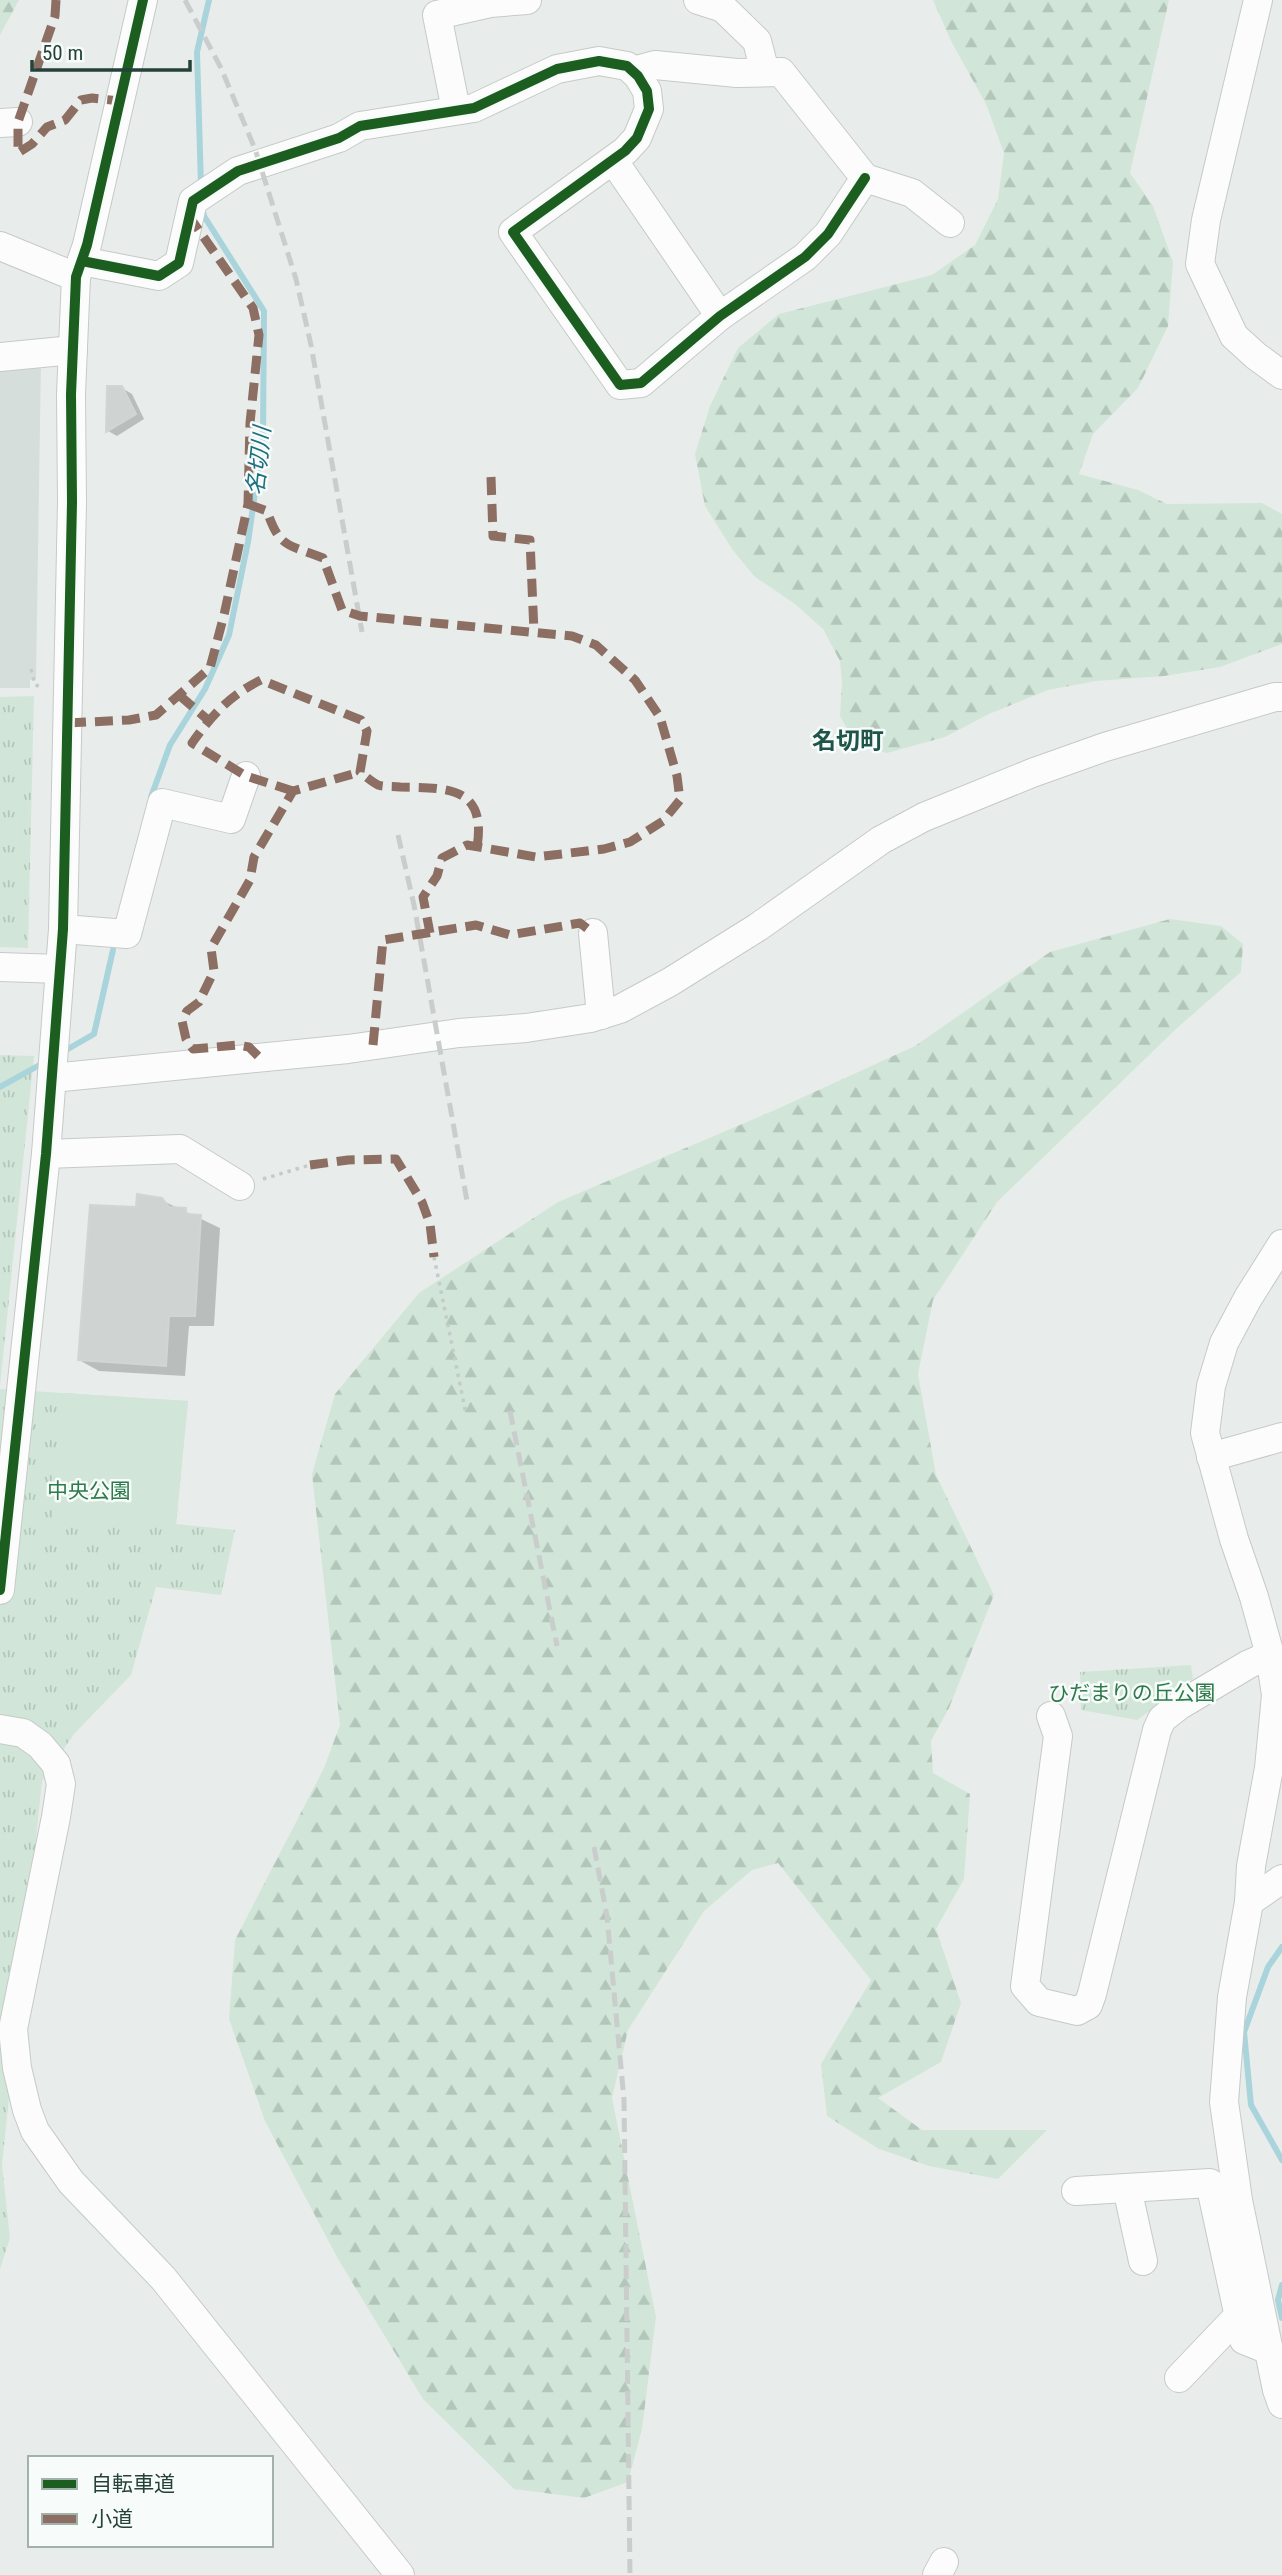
<svg xmlns="http://www.w3.org/2000/svg" width="1282" height="2575" viewBox="0 0 1282 2575" font-family="'Roboto Condensed','Noto Sans JP',sans-serif">
<style>
.built{fill:#d6dedb}
.grass{fill:url(#grass-tufts)}
.forest{fill:url(#forest-firs)}
.pitch{fill:#d1e6d8}
.shadow{fill:#0003}
.lines{fill:none;stroke-linecap:round;stroke-linejoin:round}
.stream{stroke:#a9d4db;stroke-width:6}
.building{fill:#cfd4d2;stroke:#d1d6d4;stroke-width:2}
.minor-casing{stroke:#c5cac8;stroke-width:30}
.path{stroke:#c3ccca;stroke-width:3.5;stroke-dasharray:3.5 5;stroke-linecap:butt}
.minor{stroke:#fcfcfc;stroke-width:28}
.rail{stroke:#c9cdcc;stroke-width:5;stroke-dasharray:14 7;stroke-linecap:butt}
.quiet{stroke:#8d6e63;stroke-width:9;stroke-dasharray:18 9;stroke-linecap:butt}
.cycleway-casing{stroke:#f7fbf9;stroke-width:15}
.cycleway{stroke:#1b5e20;stroke-width:10}
.labels{text-anchor:middle;dominant-baseline:central;stroke-width:5;stroke-linejoin:round;paint-order:stroke}
.park-label{font-size:21px;fill:#2d7a4b;stroke:#f7fbf9}
.water-label{font-size:23px;font-style:italic;fill:#1c6f80;stroke:#f7fbf9}
.quarter-label{font-size:24px;font-weight:bold;fill:#1f5548;stroke:#f7fbf9}
</style>
<defs>
<pattern id="grass-tufts" width="24" height="20" patternUnits="userSpaceOnUse" patternTransform="scale(1.75)"><rect width="24" height="20" fill="#d1e6d8"/><path d="M3 7l-1-3M5 7V3M7 7l1-3M15 17l-1-3M17 17v-4M19 17l1-3" fill="none" stroke="#b3c6ba"/></pattern>
<pattern id="forest-firs" width="22" height="20" patternUnits="userSpaceOnUse" patternTransform="scale(1.75)"><rect width="22" height="20" fill="#d1e6d8"/><path d="M5 1l3.5 6h-7zM16 11l3.5 6h-7z" fill="#b3c6ba"/></pattern>
</defs>
<rect width="100%" height="100%" fill="#e8edeb"/>
<path class="built" d="M41,361L36,679L30,680V688H0V366Z"/>
<g class="grass">
<path d="M34,696L28,948L0,947V697Z"/>
<path d="M0,1055L34,1056L0,1386Z"/>
<path d="M0,1389L188,1401L176,1524L235,1530L221,1595L156,1587L131,1675L74,1734L42,1781L2,2165L10,2238L0,2269Z"/>
<path d="M1191,1665L1193,1679L1137,1720L1081,1710L1080,1672Z"/>
</g>
<g class="forest">
<path d="M0,0H19L0,35Z"/>
<path d="M933,0H1169L1130,173L1153,206L1173,262L1168,326L1138,388L1093,434L1079,474L1138,490L1167,504L1262,503L1282,514V644L1220,667L1164,676L1096,681L1048,690L989,714L945,737L887,753L856,744L840,716L842,682L840,661L823,629L795,604L754,576L732,549L705,506L695,454L710,406L738,348L779,314L932,275L975,245L998,199L1004,153L986,104L951,41Z"/>
<path d="M1170,919L1221,926L1243,944L1241,972L1176,1029L997,1202L933,1300L918,1374L936,1475L994,1595L949,1708L931,1741L933,1773L970,1794L964,1879L936,1929L961,2003L941,2062L878,2098L922,2130H1047L998,2179L929,2166L879,2149L827,2116L821,2064L871,1980L778,1863L752,1870L704,1911L628,2030L612,2098L656,2317L642,2429L628,2482L584,2498L514,2489L423,2399L338,2259L265,2121L229,2019L235,1940L324,1768L340,1725L312,1474L335,1394L419,1293L558,1202L775,1110L915,1046L1050,952Z"/>
</g>
<path class="pitch" d="M61,1393L188,1401L176,1524L52,1518Z"/>
<g class="shadow">
<path d="M122,388L132,394L144,419L117,436L108,431Z"/>
<path d="M161,1200L220,1228L214,1326H189L185,1376L99,1371L79,1360L138,1209Z"/>
</g>
<g class="lines">
<g class="stream">
<path d="M201,186L197,52L209,0"/>
<path d="M151,797L170,745L205,689L229,635L248,542L263,436L264,311L204,216L203,211"/>
<path d="M61,1053L94,1034L113,950"/>
<path d="M0,1087L45,1062"/>
<path d="M1282,1947L1268,1967L1244,2032L1251,2105L1282,2160"/>
<path d="M1282,2285L1278,2300L1282,2318"/>
</g>
</g>
<g class="building">
<path d="M107,386H122L136,414L106,432Z"/>
<path d="M137,1194L162,1198L169,1207L186,1208V1214L201,1215L195,1316H169L166,1366L78,1360L90,1205L136,1207Z"/>
</g>
<g class="lines">
<g class="minor-casing">
<g id="minor">
<path d="M698,0L723,8L757,41L765,72"/>
<path d="M1258,0L1206,220L1200,264L1234,336L1256,356L1282,375"/>
<path d="M633,71L655,65L737,73L781,72L865,178L912,193L950,223"/>
<path d="M456,110L437,15L490,3L527,0"/>
<path d="M0,123L18,122"/>
<path d="M613,160L720,316"/>
<path d="M0,246L76,277"/>
<path d="M82,261L159,276L179,263L193,201L238,171L339,138L360,126L474,108L557,69L599,61L627,66L638,76L647,91L649,109L637,138L625,151L513,232L620,385L641,383L720,316L805,257L828,234L865,178"/>
<path d="M0,357L73,350"/>
<path d="M63,929L127,934L162,803L231,819L246,776"/>
<path d="M593,933L601,1015"/>
<path d="M0,967L60,969"/>
<path d="M52,1078L348,1049L459,1033L526,1028L591,1018L620,1009L670,982L758,927L881,840L924,817L1032,773L1105,747L1275,697H1282"/>
<path d="M46,1154L180,1149L240,1186"/>
<path d="M1282,1244L1248,1298L1224,1343L1211,1386L1205,1433L1234,1539L1254,1597L1270,1655L1276,1695L1269,1768L1251,1866L1249,1902L1232,1997L1224,2102L1238,2200L1277,2390L1282,2404"/>
<path d="M1211,1457L1282,1437"/>
<path d="M0,1590L46,1154L63,929L72,502L71,394L76,277L87,245L143,0"/>
<path d="M1051,1716L1058,1736L1025,1986L1039,2002L1077,2011L1088,2005L1092,1994L1157,1730L1162,1719L1180,1705L1249,1664L1270,1655"/>
<path d="M0,1729L23,1733L40,1745L56,1764L61,1784L56,1817L13,2029L17,2068L27,2110L35,2131L71,2182L163,2278L400,2575"/>
<path d="M1249,1902L1282,1879"/>
<path d="M1127,2188L1143,2261"/>
<path d="M1076,2191L1210,2183L1244,2340L1269,2350"/>
<path d="M1179,2378L1239,2315"/>
<path d="M937,2575L944,2562"/>
</g>
</g>
<g class="path">
<path d="M31,669L35,685L42,687"/>
<path d="M263,1179L310,1165"/>
<path d="M434,1257L466,1414"/>
</g>
<use href="#minor" class="minor"/>
<g class="rail">
<path d="M185,0L221,68L255,149L296,279L311,345L362,632"/>
<path d="M398,835L414,905L467,1201"/>
<path d="M510,1411L557,1646"/>
<path d="M594,1847L607,1916L624,2100L630,2575"/>
</g>
<g class="quiet">
<path d="M56,0L55,16L18,122V153L32,144L47,127L65,120L81,100L92,98L120,101"/>
<path d="M491,477L493,536L530,540L534,632"/>
<path d="M248,504L267,511C280,549 288,544 323,558L342,610L360,616L572,636L596,645L635,680L660,717L677,776L680,800L663,821L630,842L604,849L536,857L467,845L442,858L437,876L423,897L430,933"/>
<path d="M179,695L208,720"/>
<path d="M68,723L129,720L156,715L210,668L224,615L248,504L250,423L259,335L253,308L189,216"/>
<path d="M293,791L246,776L192,743C212,715 230,695 261,680L361,720L367,731L360,772C365,776 372,782 378,785C384,787 393,786 400,787C445,788 487,785 477,847"/>
<path d="M373,1045L383,940L476,925L510,935L580,923L593,933"/>
<path d="M258,1056L249,1047L238,1045L193,1049L186,1039L182,1021L187,1011L199,1002L214,971L211,948L250,880L254,857L293,791L360,772"/>
<path d="M310,1165L348,1160L396,1159L422,1202L430,1224L434,1257"/>
</g>
<g class="cycleway-casing">
<g id="cycleway">
<path d="M82,261L159,276L179,263L193,201L238,171L339,138L360,126L474,108L557,69L599,61L627,66L638,76L647,91L649,109L637,138L625,151L513,232L620,385L641,383L720,316L805,257L828,234L865,178"/>
<path d="M0,1590L46,1154L63,929L72,502L71,394L76,277L87,245L143,0"/>
</g>
</g>
<use href="#cycleway" class="cycleway"/>
</g>
<g class="labels">
<g class="park-label">
<text x="89" y="1491">中央公園</text>
<text x="1132" y="1693">ひだまりの丘公園</text>
</g>
<g class="water-label">
<text transform="translate(259 461) rotate(-84)">名切川</text>
</g>
<g class="quarter-label">
<text x="848" y="741">名切町</text>
</g>
</g>
<rect x="28" y="2456" width="245" height="91" fill="#f7fbf9" stroke="#a3b1ad" stroke-width="2"/>
<rect x="42" y="2479" width="35" height="10" fill="#1b5e20" stroke="#a3b1ad" stroke-width="2"/>
<text x="91" y="2491" font-size="21" fill="#24423a">自転車道</text>
<rect x="42" y="2514" width="35" height="10" fill="#8d6e63" stroke="#a3b1ad" stroke-width="2"/>
<text x="91" y="2526" font-size="21" fill="#24423a">小道</text>
<path d="M32 60v10h158v-10" fill="none" stroke="#24423a" stroke-width="3.5"/>
<text x="42" y="60" font-size="21" fill="#24423a" stroke="#f7fbf9" stroke-width="5" paint-order="stroke">50 m</text>
</svg>
